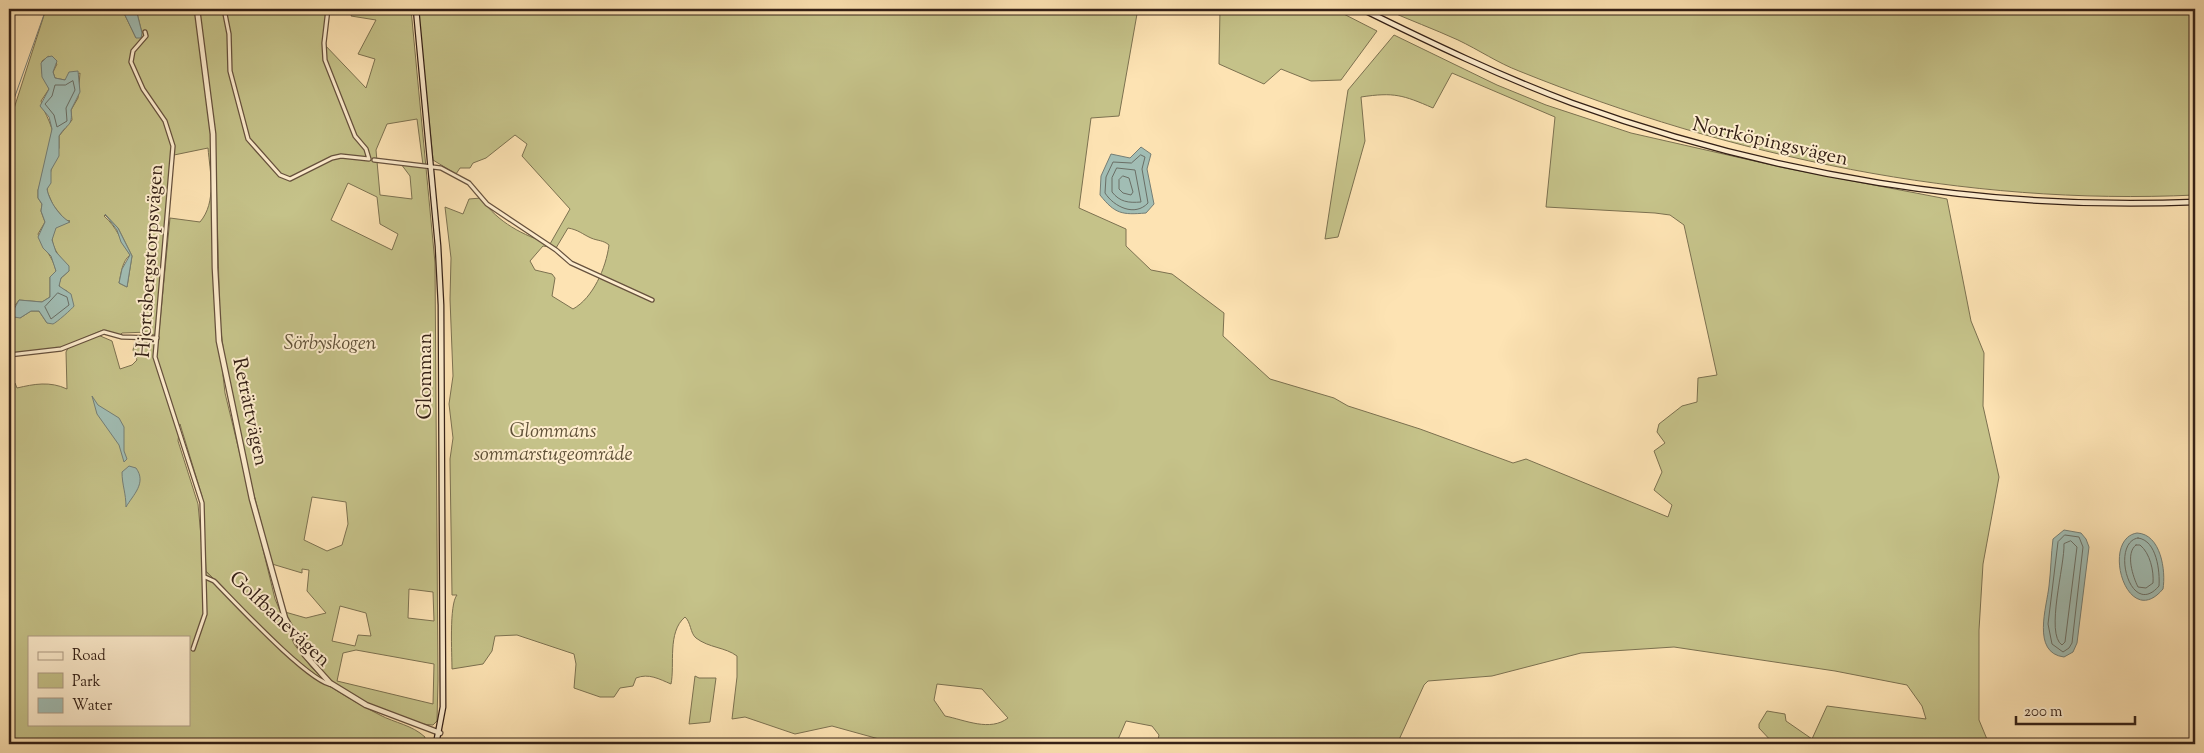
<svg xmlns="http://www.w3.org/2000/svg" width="2204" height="753" viewBox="0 0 2204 753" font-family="'Sorts Mill Goudy',serif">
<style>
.green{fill:#c5c289;stroke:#7c7150;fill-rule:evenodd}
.water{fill:#a1bdb4;stroke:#757e75}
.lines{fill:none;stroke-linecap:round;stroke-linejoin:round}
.shore{stroke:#6a6e65;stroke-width:1}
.stream{stroke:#757e75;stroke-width:1}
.minor-casing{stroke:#66513d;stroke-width:5.5}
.tertiary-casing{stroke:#66513d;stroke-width:7}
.secondary-casing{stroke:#342016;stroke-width:7}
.minor{stroke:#feedce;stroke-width:3}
.tertiary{stroke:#feedce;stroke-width:4.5}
.secondary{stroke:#feedce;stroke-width:4.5}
.labels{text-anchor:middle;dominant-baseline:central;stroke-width:4;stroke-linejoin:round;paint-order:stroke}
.street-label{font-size:20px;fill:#342016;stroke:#feedce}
.park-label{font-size:20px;font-style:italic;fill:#605138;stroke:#feedce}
</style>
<rect width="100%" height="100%" fill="#fde3b3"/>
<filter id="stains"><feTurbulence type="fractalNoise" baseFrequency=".004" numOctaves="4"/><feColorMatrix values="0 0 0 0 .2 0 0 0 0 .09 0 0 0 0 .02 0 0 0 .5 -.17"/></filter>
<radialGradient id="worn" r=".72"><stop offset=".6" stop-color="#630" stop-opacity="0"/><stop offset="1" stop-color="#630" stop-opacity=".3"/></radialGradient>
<g class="green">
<path d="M46,9H122L136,38L142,33L136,9H195L211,126L214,296L225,393L275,599L294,644L311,667L327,683L292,659C320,681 348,699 380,715C395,723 412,725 425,737L424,744H9V385L15,383L17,388C34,384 50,381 67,389L66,352L68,348L98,335L112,341L120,369L132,365L137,360L133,350L135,342H158L170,218L200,222C217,202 210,172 208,148L174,155L156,334L149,335V332L122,333L120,335L103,330L60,348L9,354V124ZM49,56L57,64L53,72L55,78L65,80L80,73L78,98L71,110L72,120L59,136V148L51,170L47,191L53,205L65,220L70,221L56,227C45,246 62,256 69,271L61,278L59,284L60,288L67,291L64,313L47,323L39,311H31L20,318L14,307L19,300L42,302L50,297V277L56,271C53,256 43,249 38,234L45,222L41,211L42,204L38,198V190C40,186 53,132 52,129C49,119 44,112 41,101L49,89C45,76 40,78 42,61ZM105,215L118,228L132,256L127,287L119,283C121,274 122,261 130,255C121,241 117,227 104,216ZM180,424L202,496L206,571L213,578L204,570L198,504L178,441ZM29,637H189V724H29Z"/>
<path d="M198,9H222L224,11L232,9H327L323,43L366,88L375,59L358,54L376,20L351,16L354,9H411L435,263L438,680L437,721L433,725C418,725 399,717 385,711C329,686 311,669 285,612L306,618L326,613L307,591L309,570L302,569V573L272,564L244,456L225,362L220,324L215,134ZM417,119L423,165L401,164L410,176L412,199L380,195L376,150L387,124ZM348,183L377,197L380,224L398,234L392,250L331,220ZM312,497L346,502L348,524L342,545L327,551L304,540ZM409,589L433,592L434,621L408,618ZM340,606L366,613L371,636L358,635L355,646L332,641ZM356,650L434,664L433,704L337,681L343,653Z"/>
<path d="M418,9H1187L1137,14L1119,116L1091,118L1079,208L1126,229V246L1151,270L1172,274L1224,313L1223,336L1270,379L1334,398L1348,406L1420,429L1513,463L1526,459L1668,517L1672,505L1654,490L1662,472L1654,451L1665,443L1657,432L1659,424L1682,406L1697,402L1698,378L1717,375L1684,225L1670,215L1655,213L1546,207L1555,117L1452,73L1433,108C1403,95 1394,92 1361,97L1365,141L1338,237L1325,239L1348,90L1394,35L1497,85L1546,105L1631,133L1785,168L1947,199L1971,321L1984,353L1983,406L1999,477L1983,564L1979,630V720L1989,744H1774L1759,728V724L1767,711L1785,714L1786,721L1812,739L1827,706L1926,719L1922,706L1907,685L1835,671L1674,647L1581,653L1492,676L1428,681L1424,685L1397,744H1157L1159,735L1152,726L1126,721L1116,744H897L832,726L795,734L745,717L732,719L737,677V656C725,647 709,648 696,638C690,633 691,622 685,617C667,632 675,665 671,684C659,679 649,673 636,678L633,686L620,688L614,697H600L574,688L576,664L574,654L517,635L495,636L492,651L483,664L452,669C452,655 449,604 457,595H452L450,459L453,438L449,404L453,376L450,299L451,258L445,207L463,214L469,199L481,198C498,223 523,235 550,244L570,209L522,156L527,144L515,135L486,158L473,163L470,168H460L456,174L433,160ZM568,228C579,230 582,234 591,238C598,241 603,240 609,245C606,268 593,298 573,309L552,296L555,278L552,274L535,270L530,261L543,246L556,248ZM937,684L982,689L1008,718C990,732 965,720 945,716L934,700Z"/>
<path d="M1220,9H1334L1377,31L1341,80L1311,81L1281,69L1264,84L1219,64Z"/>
<path d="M1385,9H2195V195C1965,206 1732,157 1519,71C1498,63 1479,50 1458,40C1434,29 1409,20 1385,9Z"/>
<path d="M695,676L699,678H716L710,722L689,724Z"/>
</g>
<g class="water">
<path d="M122,9H136L142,33L141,38H136Z"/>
<path d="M52,56L57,61L53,72L55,78L65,80L69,72L78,71L80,92L71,110C73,127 67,123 59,136V156L51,170V183L47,189C49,201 60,217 70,222L56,228L52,240L56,252L69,266V271L61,278L59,286L71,294L74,306C73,308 56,323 53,324L47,323L39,311H31L20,318L14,317L12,313L19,300L42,302L50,297V277L56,271L51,256L43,248L38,237L45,222L41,211L42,204L38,198V190L52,129L49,117L40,106L49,89L42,77L41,63L47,57Z"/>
<path d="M1141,147L1151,154L1147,169L1154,204L1146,213C1122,215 1115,214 1100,195L1101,176L1111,154L1130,158Z"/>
<path d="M105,214L118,228L132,256L127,287L119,283L122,269L130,255L121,242L117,230Z"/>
<path d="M92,396L98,405L119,418L124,427V451L127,459L124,462L119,445L97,414Z"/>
<path d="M129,466L136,468C147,483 133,495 126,507C126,493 122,485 122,472Z"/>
<path d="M2064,530L2081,533L2086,539L2089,547L2077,643L2073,652L2064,657C2031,653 2047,606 2049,586C2051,570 2051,554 2053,539Z"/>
<path d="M2137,533C2161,534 2166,571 2163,589C2127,632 2100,539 2137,533Z"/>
</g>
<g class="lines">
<g class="shore">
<path d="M73,81L75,90L66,108L67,121L57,127L54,115L45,104L52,96L55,85H65Z"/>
<path d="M1141,155L1145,157L1142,169L1148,203C1135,217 1114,207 1105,193L1106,177L1113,162L1131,163Z"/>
<path d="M1117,168L1135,170L1141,202C1128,203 1120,202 1112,192V178Z"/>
<path d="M1123,176L1129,178L1133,192L1131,195L1123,193L1119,189V180Z"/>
<path d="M58,293L67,297L69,305L51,319L45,307Z"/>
<path d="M2065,535L2079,537L2083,547L2072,643L2069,648L2063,652L2052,644L2048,624L2058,542Z"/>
<path d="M2138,538C2157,540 2160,572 2159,586C2130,620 2110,542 2138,538Z"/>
<path d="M2071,541L2077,547L2065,642L2062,645C2045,634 2065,565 2064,544Z"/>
<path d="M2136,545H2140C2150,553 2154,571 2153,583L2146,588L2138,587C2133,577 2125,553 2136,545Z"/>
</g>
<path class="stream" d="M9,113L46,9"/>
<g class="minor-casing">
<g id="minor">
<path d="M224,9L229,34L230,71L248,139L280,175L290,179L332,158L341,156L369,159L366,149L355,136L325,60L324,43L328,9"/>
<path d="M145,32L146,36L133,51L131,62L143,89L165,121L173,146L155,357L202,503L205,614L193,649"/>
<path d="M374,160L441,168L469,183L487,204L556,250L571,263L652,300"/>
<path d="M9,355L61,349L104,332L122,337L157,338"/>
<path d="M205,577L214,581C233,600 310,684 333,685"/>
<path d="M475,744H476"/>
</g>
</g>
<g class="tertiary-casing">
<path id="tertiary" d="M197,9L213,134L215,268L219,341L252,499L285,618L305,655L330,683L366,705L440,733"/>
</g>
<g class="secondary-casing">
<g id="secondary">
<path d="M416,9L438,246L441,305L443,707L436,744"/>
<path d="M1362,9C1431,43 1500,76 1572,103C1770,175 1985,211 2195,202"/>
</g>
</g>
<use href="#minor" class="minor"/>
<use href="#tertiary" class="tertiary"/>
<use href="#secondary" class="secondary"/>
</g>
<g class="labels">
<g class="street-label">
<text transform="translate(1770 143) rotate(13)">Norrköpingsvägen</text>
<text transform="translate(151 261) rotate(-86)">Hjortsbergstorpsvägen</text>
<text transform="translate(426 376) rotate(-90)">Glomman</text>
<text transform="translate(249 412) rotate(78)">Reträttvägen</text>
<text transform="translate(279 620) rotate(43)">Golfbanevägen</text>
</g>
<g class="park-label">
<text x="330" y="344">Sörbyskogen</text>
<text x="553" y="432">Glommans<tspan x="553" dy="23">sommarstugeområde</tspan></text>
</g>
</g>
<rect width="2204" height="753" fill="none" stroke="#fde3b3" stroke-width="30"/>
<rect x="10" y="10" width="2184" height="733" fill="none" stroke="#342016" stroke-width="2.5"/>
<rect x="15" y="15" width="2174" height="723" fill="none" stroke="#342016"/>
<rect x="28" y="636" width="162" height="90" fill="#feedce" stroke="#ad9b84"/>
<rect x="38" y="652" width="25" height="8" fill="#feedce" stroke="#ad9b84"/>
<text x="72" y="660" font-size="15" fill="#342016">Road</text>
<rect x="38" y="673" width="25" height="15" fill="#c5c289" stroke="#ad9b84"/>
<text x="72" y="686" font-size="15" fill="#342016">Park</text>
<rect x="38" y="698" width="25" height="15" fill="#a1bdb4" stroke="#ad9b84"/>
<text x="72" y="710" font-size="15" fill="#342016">Water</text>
<path d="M2016 716v8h119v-8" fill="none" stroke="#342016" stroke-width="2.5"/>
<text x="2024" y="716" font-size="15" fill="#342016" stroke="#feedce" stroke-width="4" paint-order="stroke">200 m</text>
<rect width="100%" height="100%" filter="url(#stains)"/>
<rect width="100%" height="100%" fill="url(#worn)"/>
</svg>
